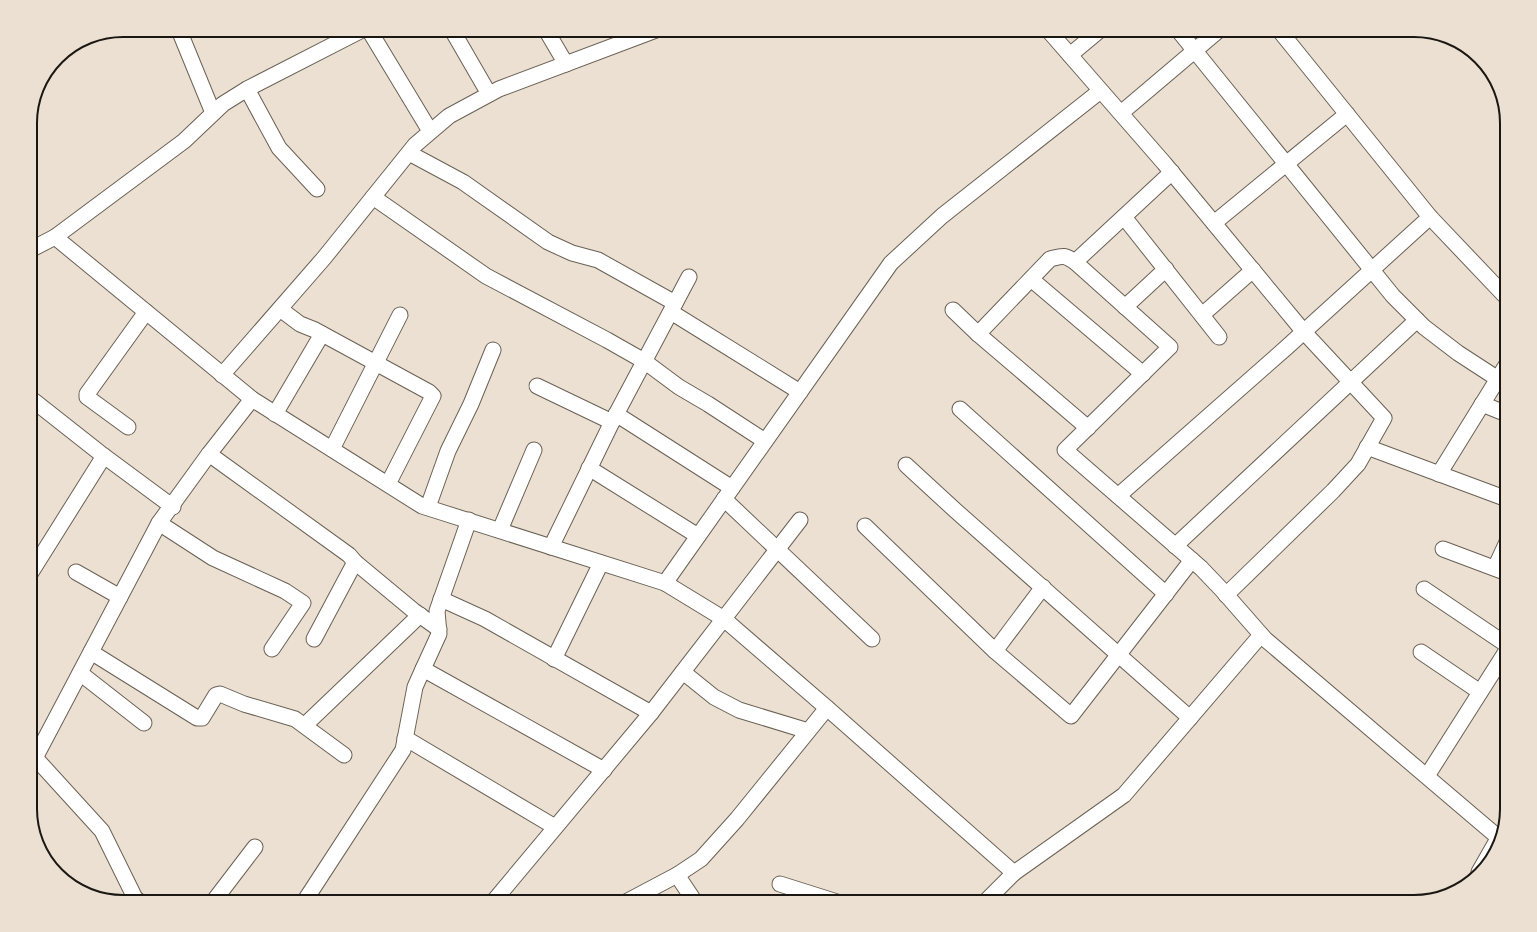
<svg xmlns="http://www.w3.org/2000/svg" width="1537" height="932" viewBox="0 0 1537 932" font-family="'Alegreya Sans',sans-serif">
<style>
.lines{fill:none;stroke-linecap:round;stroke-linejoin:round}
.minor-casing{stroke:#6a6054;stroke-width:17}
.minor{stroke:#fff;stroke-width:15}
.rim{fill:none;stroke:#1b1712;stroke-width:2}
</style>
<rect width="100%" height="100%" fill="#ebe0d2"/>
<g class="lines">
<g class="minor-casing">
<g id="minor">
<path d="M179,30L213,113"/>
<path d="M369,30L430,131"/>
<path d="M452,30L489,94"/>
<path d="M546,30L566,64"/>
<path d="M1048,30L1164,163L1304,332L1384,418L1358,464L1333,491L1226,595"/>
<path d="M1178,30L1393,296L1424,327L1458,353L1498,379"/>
<path d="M1279,30L1430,217L1507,298"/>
<path d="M1070,55L1100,30"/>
<path d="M247,89L279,148L317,189"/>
<path d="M1121,113L1219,30"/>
<path d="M409,153L463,182L548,242L572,253L598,260L675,303"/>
<path d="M373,197L486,276L607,340L644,361L679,387L708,404L765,441"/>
<path d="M1124,217L1219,337"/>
<path d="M1214,223L1347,114"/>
<path d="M55,237L184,141L223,104L247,89L362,30"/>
<path d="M30,250L55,237L252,399L209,454L159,523L35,758L30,770"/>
<path d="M1075,262L1172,172"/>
<path d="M1031,279L1143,374"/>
<path d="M1125,307L1166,269"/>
<path d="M280,309L300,324L315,330L429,392L433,396L388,484"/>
<path d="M953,310L978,334L1088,428"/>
<path d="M671,312L800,392"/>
<path d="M1202,315L1253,270"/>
<path d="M978,334L1050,259C1062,256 1064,254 1075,262L1170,347L1065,450L1201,568L1222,590L1265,639L1499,838"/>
<path d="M222,375L324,258L415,145L449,116L499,89L656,30"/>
<path d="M537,386L612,422"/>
<path d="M252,399L422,506L665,583L724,619L827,708L1014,873L1124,795L1261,635"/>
<path d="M34,401L100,453L173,507"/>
<path d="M1482,404L1507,414"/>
<path d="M960,409L1166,594"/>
<path d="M275,414L322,334"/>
<path d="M616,414L732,488"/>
<path d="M128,427L87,397V394L146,312"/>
<path d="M1367,447L1507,499"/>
<path d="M332,449L400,315"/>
<path d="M209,454L349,555L355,562L414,611L439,629"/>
<path d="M906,465L956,511L1190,718"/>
<path d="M589,468L698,536"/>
<path d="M1439,474L1507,364"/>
<path d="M1118,496L1287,347L1430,217"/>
<path d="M724,499L872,639"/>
<path d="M428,507L448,451L471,404L493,350"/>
<path d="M159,523L213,558L285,591L303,603L272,649"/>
<path d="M865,526L995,651L1071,716L1192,560"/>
<path d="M500,530L534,450"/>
<path d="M1175,546L1417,320"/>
<path d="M551,547L612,422L689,277"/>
<path d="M1443,549L1507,573"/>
<path d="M1495,568L1507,542"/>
<path d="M76,572L120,597"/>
<path d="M30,574L104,456"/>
<path d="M665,583L891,263L942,216L1099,92"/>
<path d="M1424,589L1507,645"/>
<path d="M441,599L485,619L651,713"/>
<path d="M314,639L355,562"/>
<path d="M995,651L1043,587"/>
<path d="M91,652L197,718H202L216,695L220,694L244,704L295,719L344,755"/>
<path d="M1421,652L1480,692"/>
<path d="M554,659L601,563"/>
<path d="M423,669L439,634L437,611L469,520"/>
<path d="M683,672L714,697L739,710L808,731"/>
<path d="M80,673L144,723"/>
<path d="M305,725L420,615"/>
<path d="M405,738L555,827"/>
<path d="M30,752L102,831L135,898L140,902"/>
<path d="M1427,776L1507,650"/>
<path d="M1479,872L1499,837"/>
<path d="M677,875L695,902"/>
<path d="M780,884L837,902"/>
<path d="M213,902L255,847"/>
<path d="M304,902L403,750L415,687L423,669L604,770"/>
<path d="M493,902L651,713L800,520"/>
<path d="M626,902L677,875L701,859L737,819L827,708"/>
<path d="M985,902L1014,873"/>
</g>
</g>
<use href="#minor" class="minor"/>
</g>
<path d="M0 0H1537V932H0ZM123 37H1414A86 86 0 0 1 1500 123V809A86 86 0 0 1 1414 895H123A86 86 0 0 1 37 809V123A86 86 0 0 1 123 37Z" fill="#ebe0d2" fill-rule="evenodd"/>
<path class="rim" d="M123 37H1414A86 86 0 0 1 1500 123V809A86 86 0 0 1 1414 895H123A86 86 0 0 1 37 809V123A86 86 0 0 1 123 37Z"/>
</svg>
